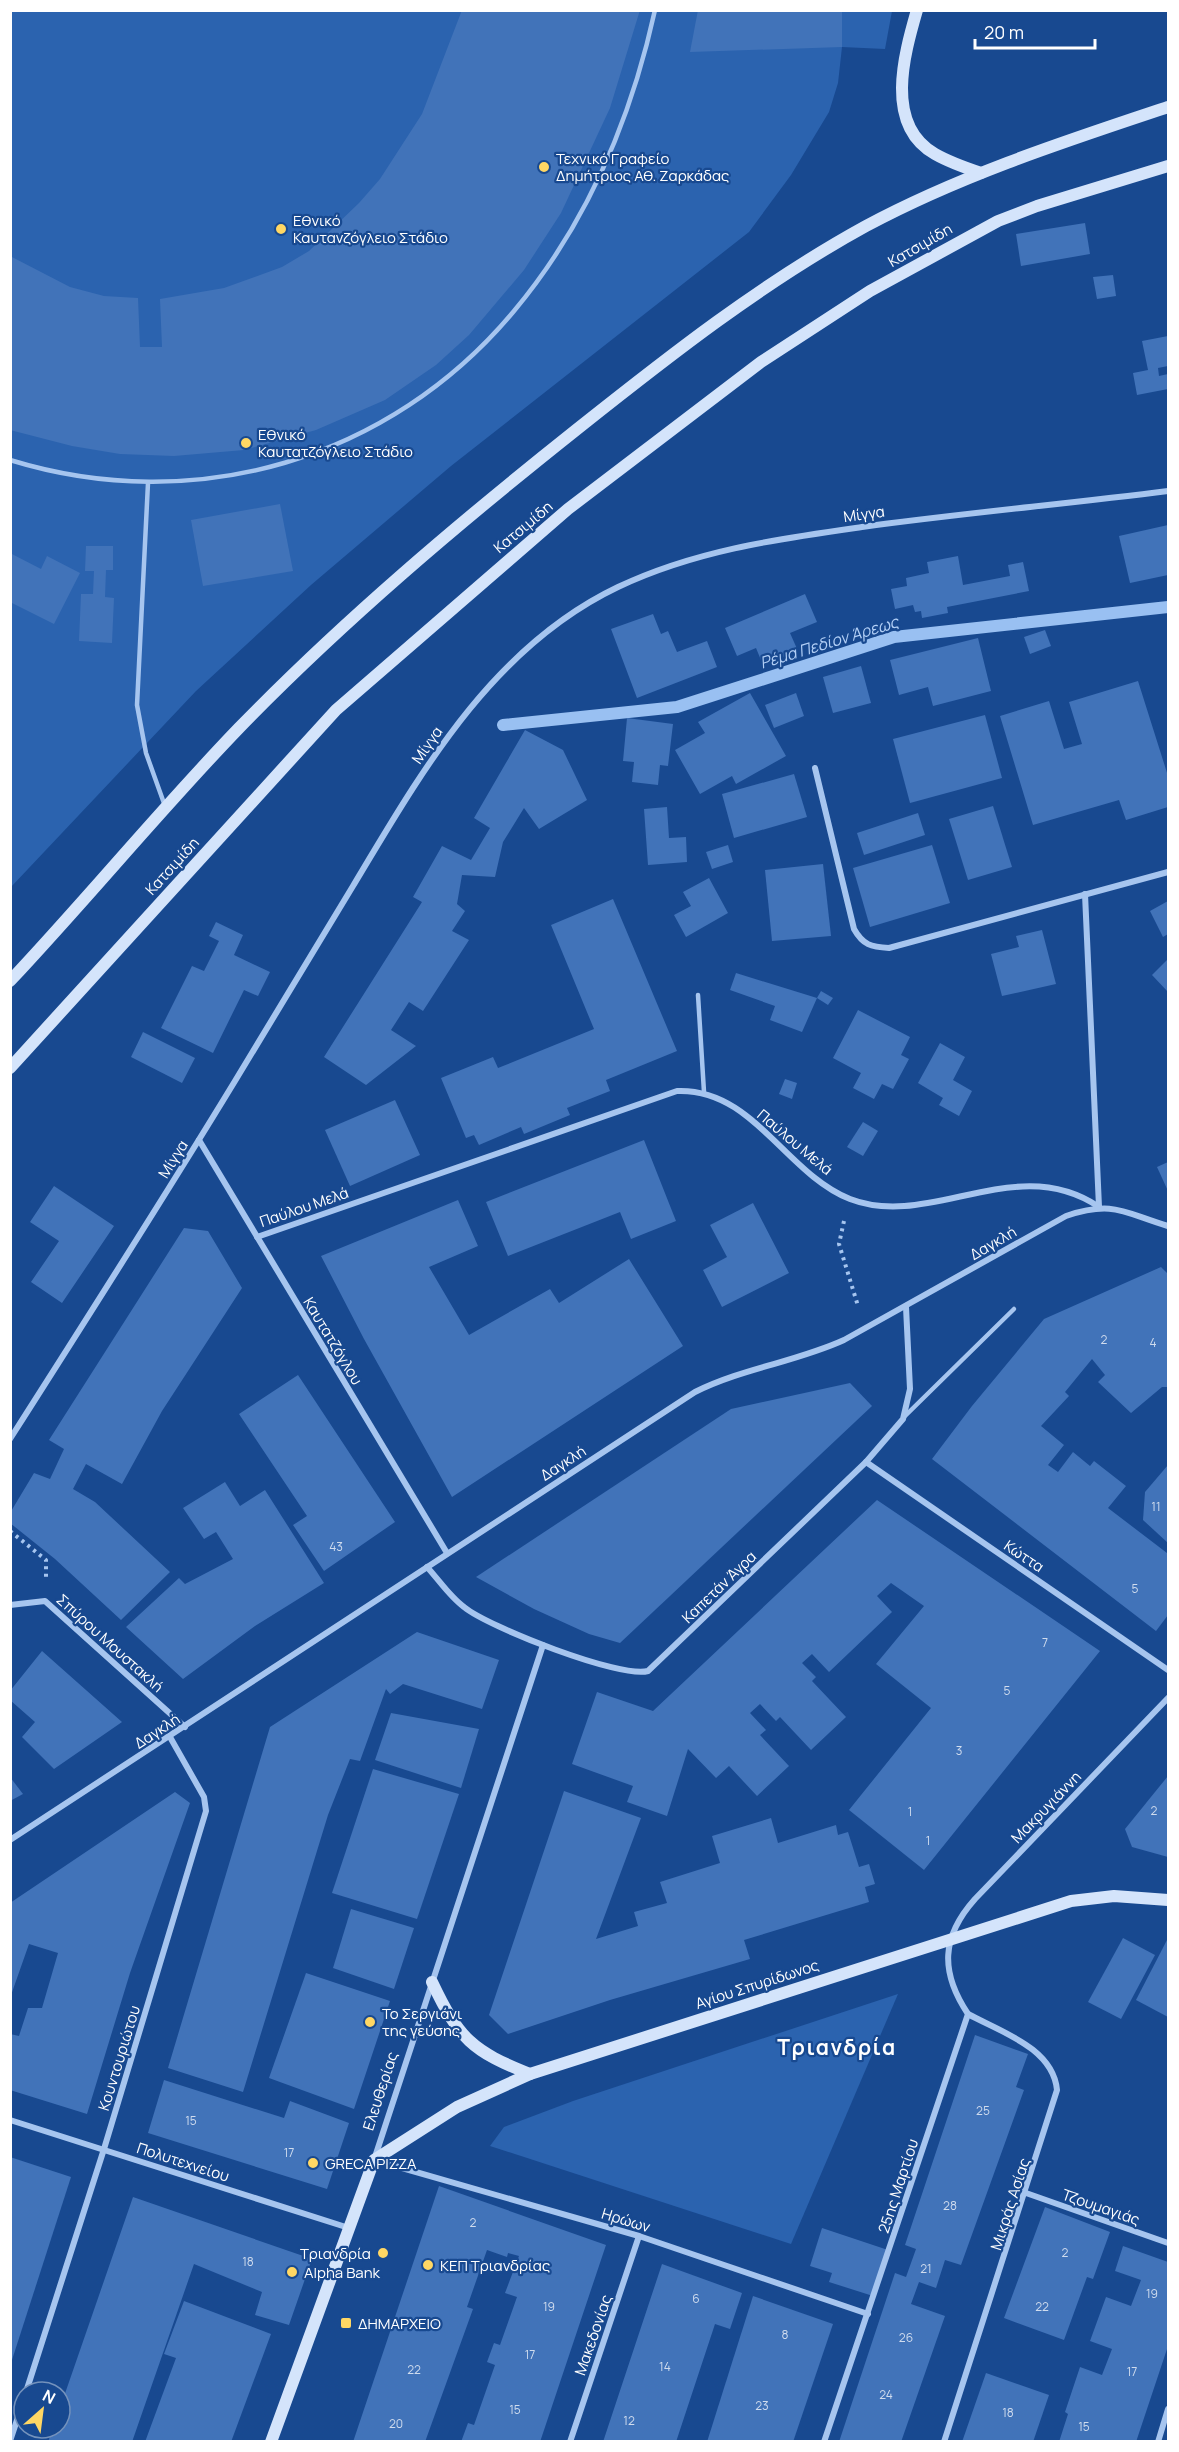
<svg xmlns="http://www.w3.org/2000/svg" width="1179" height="2452" viewBox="0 0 1179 2452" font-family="Manrope,sans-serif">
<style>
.green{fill:#2b63af}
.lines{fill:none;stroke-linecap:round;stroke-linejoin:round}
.stream{stroke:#99c0f2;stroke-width:12}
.building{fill:#4173b9}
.path{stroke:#a6c5ef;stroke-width:4;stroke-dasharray:3 4.5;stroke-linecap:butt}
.lane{stroke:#a6c5ef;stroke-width:4.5}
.street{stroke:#a6c5ef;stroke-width:6}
.secondary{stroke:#d4e4fb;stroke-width:12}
.poi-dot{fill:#ffd764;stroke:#184990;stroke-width:2}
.labels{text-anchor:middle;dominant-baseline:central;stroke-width:4.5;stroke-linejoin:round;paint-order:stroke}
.number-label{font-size:12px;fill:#d0dcee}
.poi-label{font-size:15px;fill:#fff;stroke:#184990;text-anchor:start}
.street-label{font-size:15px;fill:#fff;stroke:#184990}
.water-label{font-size:16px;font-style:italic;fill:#b2cff6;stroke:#184990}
.district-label{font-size:21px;font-weight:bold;letter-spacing:1.5px;fill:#fff;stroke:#184990}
</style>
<rect width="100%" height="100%" fill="#184990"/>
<g class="green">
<path d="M10,11H892L885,49L842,47L838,83L829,112L791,175L749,232L451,466L311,585L196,691L11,887Z"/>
<path d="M898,1994L791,2244L490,2146L504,2127L573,2101Z"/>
</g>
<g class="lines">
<path class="stream" d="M503,725L677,707L894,637L1168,607"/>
</g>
<g class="building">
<path d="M462,10H640L610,108L561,213L524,270L469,335L436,365L385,400L316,430L244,450L174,456L120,454L72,446L10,430V256L70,287L104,296L138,298L140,347H162L160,299L224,288L282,267L309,251L359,203L380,179L422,114Z"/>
<path d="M698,10H842V47L690,52Z"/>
<path d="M1085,223L1090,254L1021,266L1016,234Z"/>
<path d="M1113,275L1116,296L1097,299L1093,277Z"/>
<path d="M1168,336V366L1158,368L1159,376L1168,374V389L1137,395L1133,373L1148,370L1142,341Z"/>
<path d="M280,504L293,571L203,586L191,520Z"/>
<path d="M1168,525V575L1130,583L1119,536Z"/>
<path d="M86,546H113V570H106L105,597L114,598L112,643L79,641L81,594H93L94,571H85Z"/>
<path d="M10,553L41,569L47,556L80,573L54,624L10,602Z"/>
<path d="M958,556L963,585L1010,576L1008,565L1023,562L1029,591L947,607L948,613L922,618L921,611L915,612L913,605L895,609L891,589L907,586L906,578L929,573L927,562Z"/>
<path d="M805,594L817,622L790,633L798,651L763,665L756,648L737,656L725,628Z"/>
<path d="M653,614L661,634L668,631L677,652L707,641L717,667L637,698L611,629Z"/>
<path d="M1045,630L1051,646L1030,654L1024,637Z"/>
<path d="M978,638L991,691L933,706L928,687L899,695L890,660Z"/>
<path d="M861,666L871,703L833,713L823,677Z"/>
<path d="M1138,681L1168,776V807L1126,820L1119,800L1033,825L1000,716L1049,701L1064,749L1082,744L1069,702Z"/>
<path d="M750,693L786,756L736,784L732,776L700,794L675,750L705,733L698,722Z"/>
<path d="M796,693L804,716L774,728L765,705Z"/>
<path d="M985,715L1002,778L910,803L893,739Z"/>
<path d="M627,718L673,724L668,766L660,765L658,785L632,782L634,762L623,761Z"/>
<path d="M525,730L563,750L587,800L539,829L524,808L503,842L495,877L462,875L457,904L465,911L452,931L469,940L423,1011L409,1002L391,1030L416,1046L366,1085L324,1057L422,902L413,897L442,846L471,860L490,828L474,818Z"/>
<path d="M794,774L807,817L734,838L722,794Z"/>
<path d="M993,806L1012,867L968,880L949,819Z"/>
<path d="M667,807L669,838L686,837L687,862L648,865L644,809Z"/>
<path d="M918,813L925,835L864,855L857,833Z"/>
<path d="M728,845L733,862L712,869L706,852Z"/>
<path d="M932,845L950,903L870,927L853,868Z"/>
<path d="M823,864L831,936L772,941L765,870Z"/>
<path d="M709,878L728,913L686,937L674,915L691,906L683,892Z"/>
<path d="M613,899L677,1051L606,1080L610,1091L567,1108L570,1115L524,1134L521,1127L479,1145L474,1135L466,1138L441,1078L493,1057L498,1068L594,1029L551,925Z"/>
<path d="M1168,901V934L1163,937L1150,911Z"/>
<path d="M216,922L243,935L234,955L270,972L258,996L244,990L213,1053L161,1028L192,966L204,971L219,941L209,936Z"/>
<path d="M1042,930L1056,984L1002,996L991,954L1019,947L1016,936Z"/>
<path d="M1168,959V992L1152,975Z"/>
<path d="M736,973L817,998L802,1032L770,1020L775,1006L730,990Z"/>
<path d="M821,991L833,998L828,1005L817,998Z"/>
<path d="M858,1010L910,1037L901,1055L909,1059L893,1089L882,1084L874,1099L853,1088L861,1073L833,1058Z"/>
<path d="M143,1032L195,1058L182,1083L131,1057Z"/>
<path d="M940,1043L965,1057L953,1080L972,1091L959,1116L939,1105L943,1098L918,1083Z"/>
<path d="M785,1079L797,1083L792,1099L779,1094Z"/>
<path d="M395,1100L420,1155L350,1186L325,1130Z"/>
<path d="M863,1122L878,1131L863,1156L847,1147Z"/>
<path d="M644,1140L676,1221L631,1239L620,1212L508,1256L486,1202Z"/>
<path d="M1168,1162V1191L1157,1167Z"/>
<path d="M54,1186L114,1226L62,1303L31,1282L59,1241L30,1222Z"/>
<path d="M458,1200L478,1246L429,1267L469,1335L550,1289L559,1303L629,1259L683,1346L452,1497L364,1339L321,1256Z"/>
<path d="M753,1203L789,1273L722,1307L703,1270L727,1257L710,1225Z"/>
<path d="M184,1228L208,1231L242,1288L162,1411L122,1484L86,1464L73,1489L95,1502L170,1572L121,1620L55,1559L10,1523V1513L34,1473L50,1479L64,1449L49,1440Z"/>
<path d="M1161,1267L1168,1274V1387H1162L1131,1413L1098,1382L1105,1375L1092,1359L1065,1392L1069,1396L1041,1426L1064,1445L1048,1465L1058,1472L1073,1452L1090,1466L1094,1461L1126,1486L1108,1508L1167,1553L1168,1551V1615L1156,1631L932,1459L972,1406L1044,1319Z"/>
<path d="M298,1375L395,1522L324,1571L293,1525L307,1516L239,1414Z"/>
<path d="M850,1383L872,1406L620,1643L589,1634L534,1609L476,1577L731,1409Z"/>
<path d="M1168,1465V1543L1143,1520L1145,1492Z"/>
<path d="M225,1482L240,1506L265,1490L324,1583L255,1626L183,1679L126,1627L179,1578L185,1584L233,1559L216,1532L204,1539L183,1508Z"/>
<path d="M877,1500L1100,1651L924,1870L849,1810L931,1708L876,1664L924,1606L891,1583L877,1596L892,1612L829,1672L812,1654L802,1663L816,1677L812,1681L846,1717L811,1750L780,1717L776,1721L760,1704L750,1713L766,1730L760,1735L789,1766L757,1796L729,1766L716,1778L688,1749L667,1816L627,1802L633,1786L572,1764L597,1692L653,1711Z"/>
<path d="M417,1632L499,1660L482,1709L403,1684L390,1694L386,1689L360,1761L350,1759L328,1815L243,2092L168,2068L270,1727Z"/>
<path d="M42,1651L122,1722L54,1769L22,1737L35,1722L10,1700V1691Z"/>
<path d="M391,1713L479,1729L461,1788L375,1760Z"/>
<path d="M373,1769L459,1794L417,1919L332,1893Z"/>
<path d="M1168,1776V1857L1132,1847L1125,1829Z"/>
<path d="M10,1777L23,1794L10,1801Z"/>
<path d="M564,1791L641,1818L596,1939L638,1926L634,1912L667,1903L660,1882L720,1863L712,1836L771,1818L778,1843L836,1825L838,1835L848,1832L859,1867L869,1864L875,1884L865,1887L869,1902L744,1940L750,1959L610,2000L508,2034L489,2015Z"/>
<path d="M175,1792L190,1803L130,1973L87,2114L10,2090V2034L19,2036L28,2008H42L58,1953L29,1944L10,1998V1903Z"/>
<path d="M351,1909L414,1928L394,1989L333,1968Z"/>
<path d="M1123,1938L1155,1955L1121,2019L1088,2002Z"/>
<path d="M1167,1940L1168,1941V2017L1136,2000Z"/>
<path d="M306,1973L390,2001L354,2109L269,2078Z"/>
<path d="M975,2035L1028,2054L1016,2087L1024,2090L961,2265L945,2260L936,2288L919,2282L911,2304L945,2316L901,2442H839L895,2273L906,2277L916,2249L905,2245Z"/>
<path d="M164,2080L284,2118L290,2101L349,2123L327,2189L148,2133Z"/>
<path d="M10,2157L71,2177L11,2363H10Z"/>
<path d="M439,2186L606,2245L540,2442H461L468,2423L474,2425L495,2365L487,2362L494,2343L500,2345L517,2297L505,2293L519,2256L508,2253L507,2257L487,2250L467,2307L473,2309L425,2442H353Z"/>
<path d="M133,2197L312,2259L289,2325L255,2315L262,2292L194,2264L132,2442H48L53,2428H60V2408Z"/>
<path d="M1045,2207L1110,2232L1093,2279L1087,2277L1064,2340L1004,2318Z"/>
<path d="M822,2228L888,2250L873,2296L829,2282L832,2273L810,2266Z"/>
<path d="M1123,2246L1168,2262V2346L1136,2442H1059L1068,2414L1065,2412L1080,2367L1102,2375L1112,2349L1090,2341L1106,2297L1131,2306L1141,2280L1115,2271Z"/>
<path d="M662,2264L742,2293L730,2329L715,2324L676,2442H603Z"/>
<path d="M753,2296L833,2324L793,2442H707Z"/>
<path d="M184,2301L271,2334L231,2442H145L176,2358L164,2354Z"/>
<path d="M986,2373L1049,2395L1033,2442H962Z"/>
</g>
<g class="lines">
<g class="path">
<path d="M844,1221L839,1244L858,1306"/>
<path d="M10,1531L46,1560V1577"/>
</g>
<g class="lane">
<path d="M10,460C195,517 390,460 514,311C586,225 631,119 655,10"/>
<path d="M148,483L137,705L146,753L165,806"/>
<path d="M698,995L704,1092"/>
<path d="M904,1417L1014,1309"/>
</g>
<g class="street">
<path d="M815,768L854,929C863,945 871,947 889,948L1168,872"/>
<path d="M1085,894L1099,1207"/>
<path d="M199,1140L447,1553"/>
<path d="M257,1237L677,1091C753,1088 785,1173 850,1199C930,1230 1016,1151 1099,1207"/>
<path d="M10,1439C86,1320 162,1201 235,1081C274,1016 313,951 353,886C422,771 492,647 618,587C696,550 778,539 862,527C964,513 1066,504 1168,491"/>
<path d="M866,1462L1168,1670"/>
<path d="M427,1567C439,1580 450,1597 464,1607C488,1627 621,1679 648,1671L866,1462L903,1419L910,1389L906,1307"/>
<path d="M10,1605L45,1601L185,1727"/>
<path d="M543,1645L374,2160L639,2236L868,2314"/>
<path d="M10,1840L695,1392C743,1368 796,1362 844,1340L1066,1216C1114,1200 1124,1213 1168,1226"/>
<path d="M10,2120L349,2228"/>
<path d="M1026,2193L1168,2243"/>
<path d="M26,2392L104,2149L206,1811L204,1797L170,1737"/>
<path d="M10,2441L24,2399"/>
<path d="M570,2442L639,2236"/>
<path d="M824,2442L968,2014C940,1972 941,1937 975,1899L1168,1698"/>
<path d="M944,2442L1057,2090C1053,2048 1001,2032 968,2014"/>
<path d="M1158,2442L1168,2409"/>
</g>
<g class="secondary">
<path d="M917,10C904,55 884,125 935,154C949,162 966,168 981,173"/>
<path d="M10,981C88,898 160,810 239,728C343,621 459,523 576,430C669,356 762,283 866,226C961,175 1066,141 1168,107"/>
<path d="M10,1068L336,710L568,509L761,362L870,291L998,221L1037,206L1168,166"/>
<path d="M432,1982C459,2039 472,2051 530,2074"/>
<path d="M271,2442L374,2160L457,2107L530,2074L1071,1901L1114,1896L1168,1900"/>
</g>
</g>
<g class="poi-dot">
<circle cx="544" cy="167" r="6"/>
<circle cx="281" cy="229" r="6"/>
<circle cx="246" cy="443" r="6"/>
<circle cx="370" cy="2022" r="6"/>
<circle cx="313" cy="2163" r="6"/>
<circle cx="383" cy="2253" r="6"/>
<circle cx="428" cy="2265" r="6"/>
<circle cx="292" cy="2272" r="6"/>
<rect x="340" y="2317" width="12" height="12" rx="3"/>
</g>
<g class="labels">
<g class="number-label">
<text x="1104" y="1339">2</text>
<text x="1153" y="1342">4</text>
<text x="1156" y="1506">11</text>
<text x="336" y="1546">43</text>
<text x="1135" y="1588">5</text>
<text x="1045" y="1642">7</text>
<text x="1007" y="1690">5</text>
<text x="959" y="1750">3</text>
<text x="1154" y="1810">2</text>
<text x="910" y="1811">1</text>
<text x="928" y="1840">1</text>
<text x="983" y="2110">25</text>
<text x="191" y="2120">15</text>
<text x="289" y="2152">17</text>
<text x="950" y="2205">28</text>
<text x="473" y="2222">2</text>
<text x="1065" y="2252">2</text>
<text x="248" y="2261">18</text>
<text x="926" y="2268">21</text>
<text x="1152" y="2293">19</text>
<text x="696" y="2298">6</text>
<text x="549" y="2306">19</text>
<text x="1042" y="2306">22</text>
<text x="785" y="2334">8</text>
<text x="906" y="2337">26</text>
<text x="530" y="2354">17</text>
<text x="665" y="2366">14</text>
<text x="414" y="2369">22</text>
<text x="1132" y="2371">17</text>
<text x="886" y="2394">24</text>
<text x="762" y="2405">23</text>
<text x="515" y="2409">15</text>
<text x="1008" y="2412">18</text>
<text x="629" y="2420">12</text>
<text x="396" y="2423">20</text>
<text x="1084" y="2426">15</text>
</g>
<g class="poi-label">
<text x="556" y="158">Τεχνικό Γραφείο<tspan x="556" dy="17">Δημήτριος Αθ. Ζαρκάδας</tspan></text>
<text x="293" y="220">Εθνικό<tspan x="293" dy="17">Καυτανζόγλειο Στάδιο</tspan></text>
<text x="258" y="434">Εθνικό<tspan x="258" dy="17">Καυτατζόγλειο Στάδιο</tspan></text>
<text x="382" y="2013">Το Σεργιάνι<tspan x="382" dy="17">της γεύσης</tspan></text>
<text x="325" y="2163">GRECA PIZZA</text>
<text x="371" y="2253" text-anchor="end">Τριανδρία</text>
<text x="440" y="2265">ΚΕΠ Τριανδρίας</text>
<text x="304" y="2272">Alpha Bank</text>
<text x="358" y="2323">ΔΗΜΑΡΧΕΙΟ</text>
</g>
<g class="street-label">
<text transform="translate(920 245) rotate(-30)">Κατσιμίδη</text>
<text transform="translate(864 514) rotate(-8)">Μίγγα</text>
<text transform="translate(523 527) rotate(-40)">Κατσιμίδη</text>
<text transform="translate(427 745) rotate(-55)">Μίγγα</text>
<text transform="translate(172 866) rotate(-48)">Κατσιμίδη</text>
<text transform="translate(795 1142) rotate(40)">Παύλου Μελά</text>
<text transform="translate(173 1159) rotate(-58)">Μίγγα</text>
<text transform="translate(304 1207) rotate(-19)">Παύλου Μελά</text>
<text transform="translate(993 1243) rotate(-30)">Δαγκλή</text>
<text transform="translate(333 1341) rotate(59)">Καυτατζόγλου</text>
<text transform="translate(563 1463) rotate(-33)">Δαγκλή</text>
<text transform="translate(1024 1556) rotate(34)">Κώττα</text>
<text transform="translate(719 1587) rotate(-44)">Καπετάν Άγρα</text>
<text transform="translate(110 1643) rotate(42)">Σπύρου Μουστακλή</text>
<text transform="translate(157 1731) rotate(-33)">Δαγκλή</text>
<text transform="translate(1046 1807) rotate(-46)">Μακρυγιάννη</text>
<text transform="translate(757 1984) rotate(-18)">Αγίου Σπυρίδωνος</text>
<text transform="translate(119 2058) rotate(-73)">Κουντουριώτου</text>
<text transform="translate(380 2091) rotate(-72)">Ελευθερίας</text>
<text transform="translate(183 2162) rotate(18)">Πολυτεχνείου</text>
<text transform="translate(898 2186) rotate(-72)">25ης Μαρτίου</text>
<text transform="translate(1010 2204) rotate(-72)">Μικράς Ασίας</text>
<text transform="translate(1101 2207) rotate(19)">Τζουμαγιάς</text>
<text transform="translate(626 2220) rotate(17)">Ηρώων</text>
<text transform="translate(593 2335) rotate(-71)">Μακεδονίας</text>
</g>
<g class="water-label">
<text transform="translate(829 642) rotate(-17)">Ρέμα Πεδίον Άρεως</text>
</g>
<g class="district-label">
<text x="837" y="2047">Τριανδρία</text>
</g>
</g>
<rect width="1179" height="2452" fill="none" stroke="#ffffff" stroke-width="24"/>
<g transform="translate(42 2410) rotate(28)"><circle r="28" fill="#184990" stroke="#7492bc" stroke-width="1.5"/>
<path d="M0-4.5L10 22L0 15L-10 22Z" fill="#ffd764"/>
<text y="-9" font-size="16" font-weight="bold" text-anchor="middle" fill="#ffffff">N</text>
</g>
<path d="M975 39v9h120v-9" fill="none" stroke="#ffffff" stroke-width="3"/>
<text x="984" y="39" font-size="18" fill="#ffffff" stroke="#184990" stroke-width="4.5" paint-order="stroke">20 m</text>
</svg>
